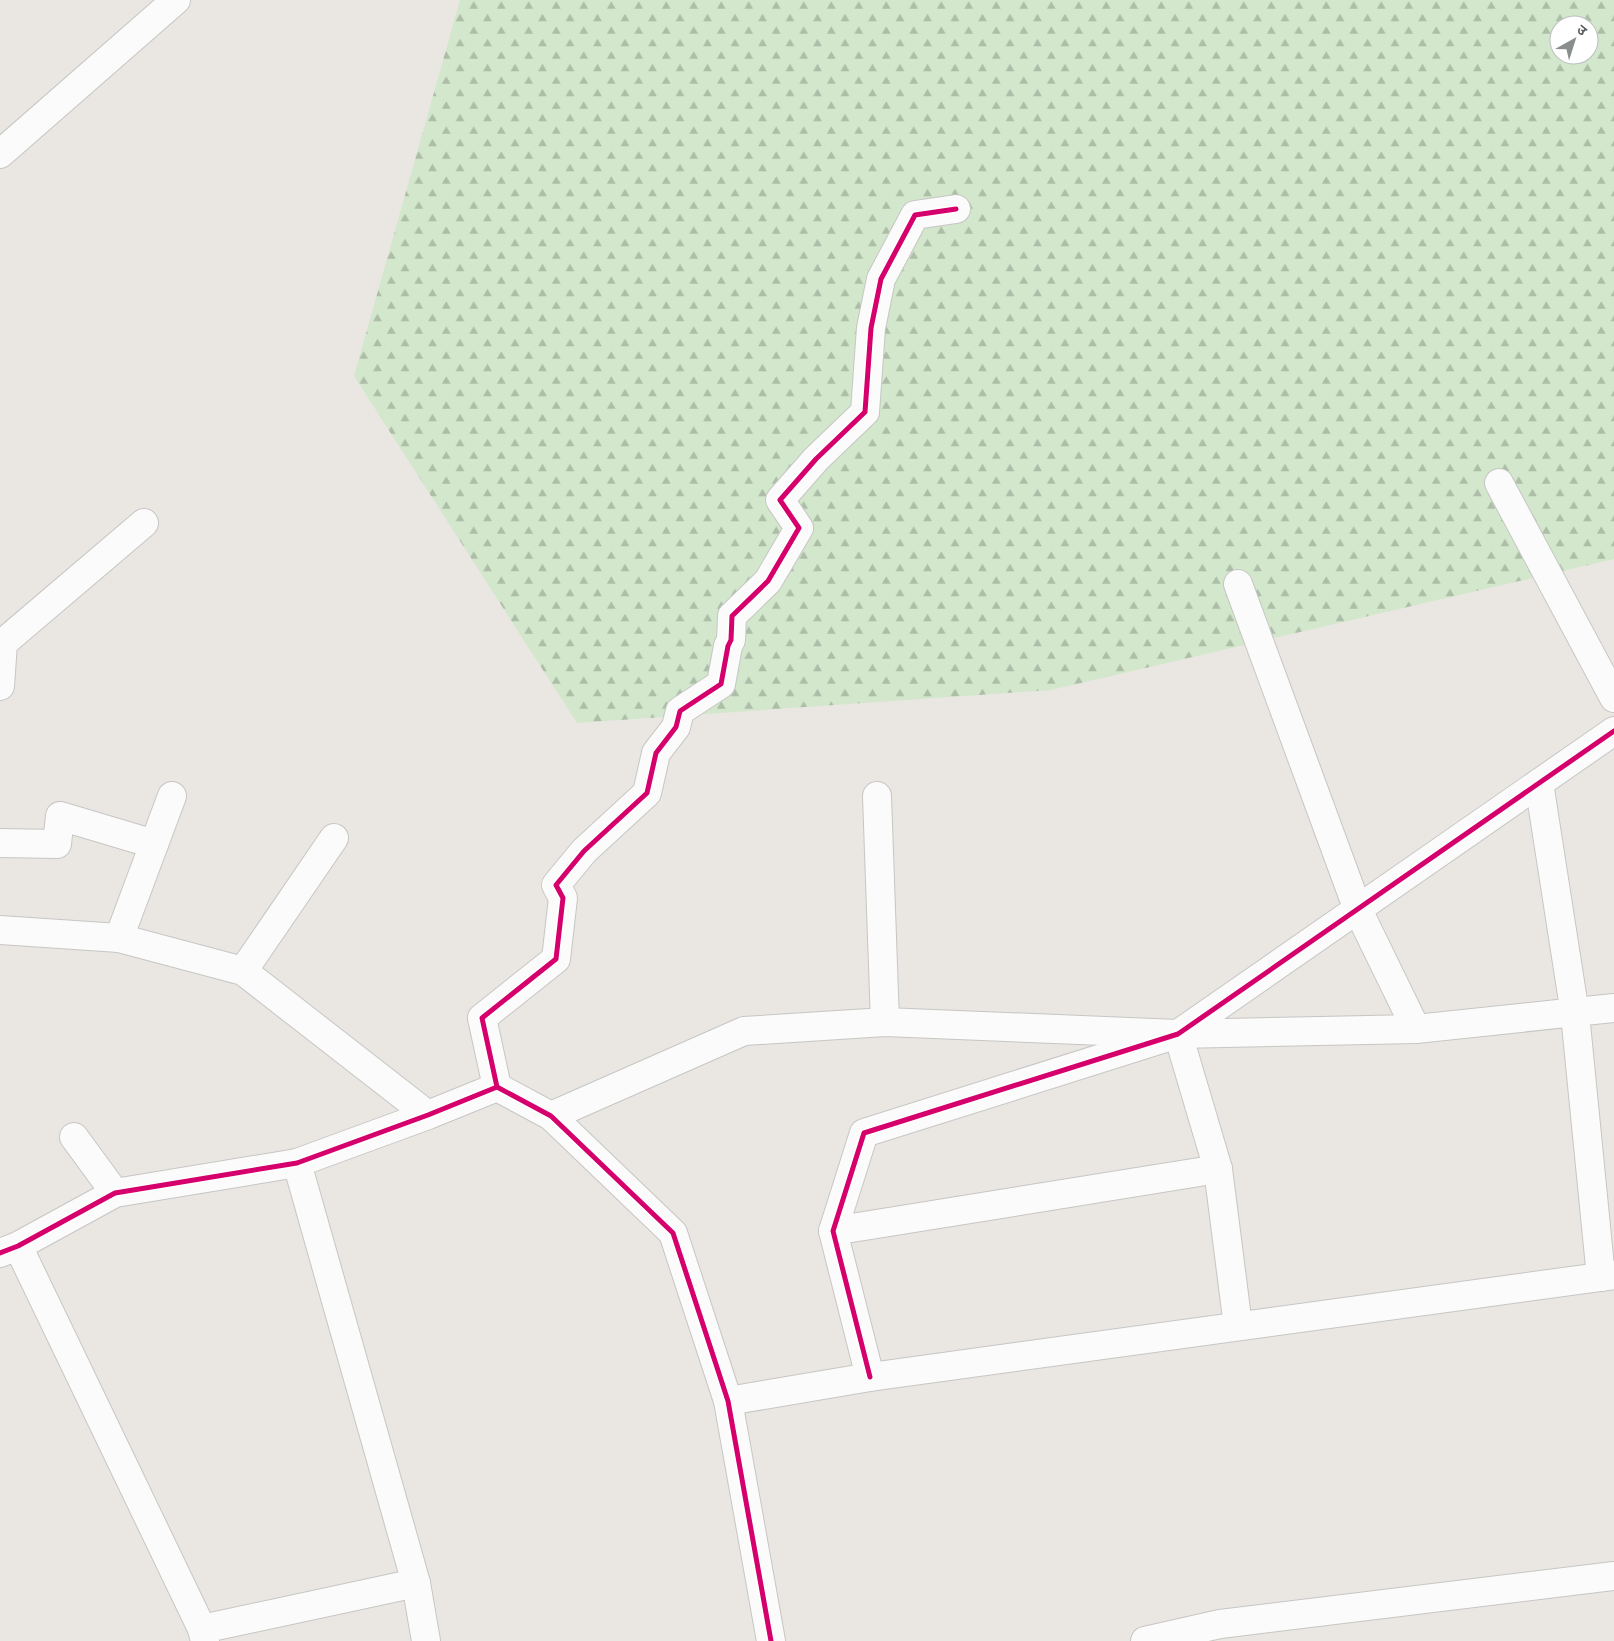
<svg xmlns="http://www.w3.org/2000/svg" width="1614" height="1641" viewBox="0 0 1614 1641" font-family="'Sofia Sans Condensed','Noto Sans Devanagari',sans-serif">
<style>
.forest{fill:url(#forest-firs);fill-rule:evenodd}
.lines{fill:none;stroke-linecap:round;stroke-linejoin:round}
.minor-casing{stroke:#c6c6c5;stroke-width:30}
.minor{stroke:#fcfbfb;stroke-width:28}
.cycleway-casing{stroke:#fff;stroke-width:8}
.cycleway{stroke:#d6006c;stroke-width:5}
</style>
<defs>
<pattern id="forest-firs" width="22" height="20" patternUnits="userSpaceOnUse" patternTransform="scale(1.25)"><rect width="22" height="20" fill="#d2e7cb"/><path d="M5 1l3.5 6h-7zM16 11l3.5 6h-7z" fill="#adbea8"/></pattern>
</defs>
<rect width="100%" height="100%" fill="#eae7e2"/>
<path class="forest" d="M460,0H1614V559L1051,690L577,723L354,376ZM1559,25H1589V55H1559Z"/>
<g class="lines">
<g class="minor-casing">
<g id="minor">
<path d="M0,154L176,0"/>
<path d="M1499,483L1614,698"/>
<path d="M1238,584L1358,910L1416,1029"/>
<path d="M0,686L3,643L144,523"/>
<path d="M1539,783L1575,1014L1601,1277"/>
<path d="M877,796L885,1022"/>
<path d="M0,843L57,844L60,816L154,844"/>
<path d="M0,930L119,938L243,971L428,1115"/>
<path d="M119,938L172,796"/>
<path d="M243,971L334,838"/>
<path d="M1178,1034L1218,1169L1238,1326"/>
<path d="M497,1087L482,1018L556,959L563,898L556,885L584,851L647,793L656,753L676,727L680,711L721,684L728,646L731,640L732,616L768,581L799,528L780,500L816,459L865,412L871,328L881,279L915,215L956,209"/>
<path d="M551,1116L744,1031L885,1022L1178,1034L1416,1029L1614,1008"/>
<path d="M74,1137L115,1193"/>
<path d="M297,1163L416,1583L426,1641"/>
<path d="M833,1231L1218,1169"/>
<path d="M18,1246L202,1629L205,1641"/>
<path d="M0,1253L18,1246L115,1193L297,1163L428,1115L497,1087L551,1116L673,1233L728,1401L771,1641"/>
<path d="M870,1377L833,1231L864,1133L1178,1034L1614,731"/>
<path d="M728,1401L870,1377L1614,1275"/>
<path d="M202,1629L416,1583"/>
<path d="M1145,1641L1220,1624L1614,1576"/>
</g>
</g>
<use href="#minor" class="minor"/>
<g class="cycleway-casing">
<g id="cycleway">
<path d="M497,1087L482,1018L556,959L563,898L556,885L584,851L647,793L656,753L676,727L680,711L721,684L728,646L731,640L732,616L768,581L799,528L780,500L816,459L865,412L871,328L881,279L915,215L956,209"/>
<path d="M0,1253L18,1246L115,1193L297,1163L428,1115L497,1087L551,1116L673,1233L728,1401L771,1641"/>
<path d="M870,1377L833,1231L864,1133L1178,1034L1614,731"/>
</g>
</g>
<use href="#cycleway" class="cycleway"/>
</g>
<g transform="translate(1574 40) rotate(39)"><circle r="24" fill="#ffffff" stroke="#bcbfc0"/>
<path d="M0-4L9 19L0 12L-9 19Z" fill="#8b8e8f"/>
<text y="-8" font-size="14" font-weight="bold" text-anchor="middle" fill="#585e62">उ</text>
</g>
</svg>
